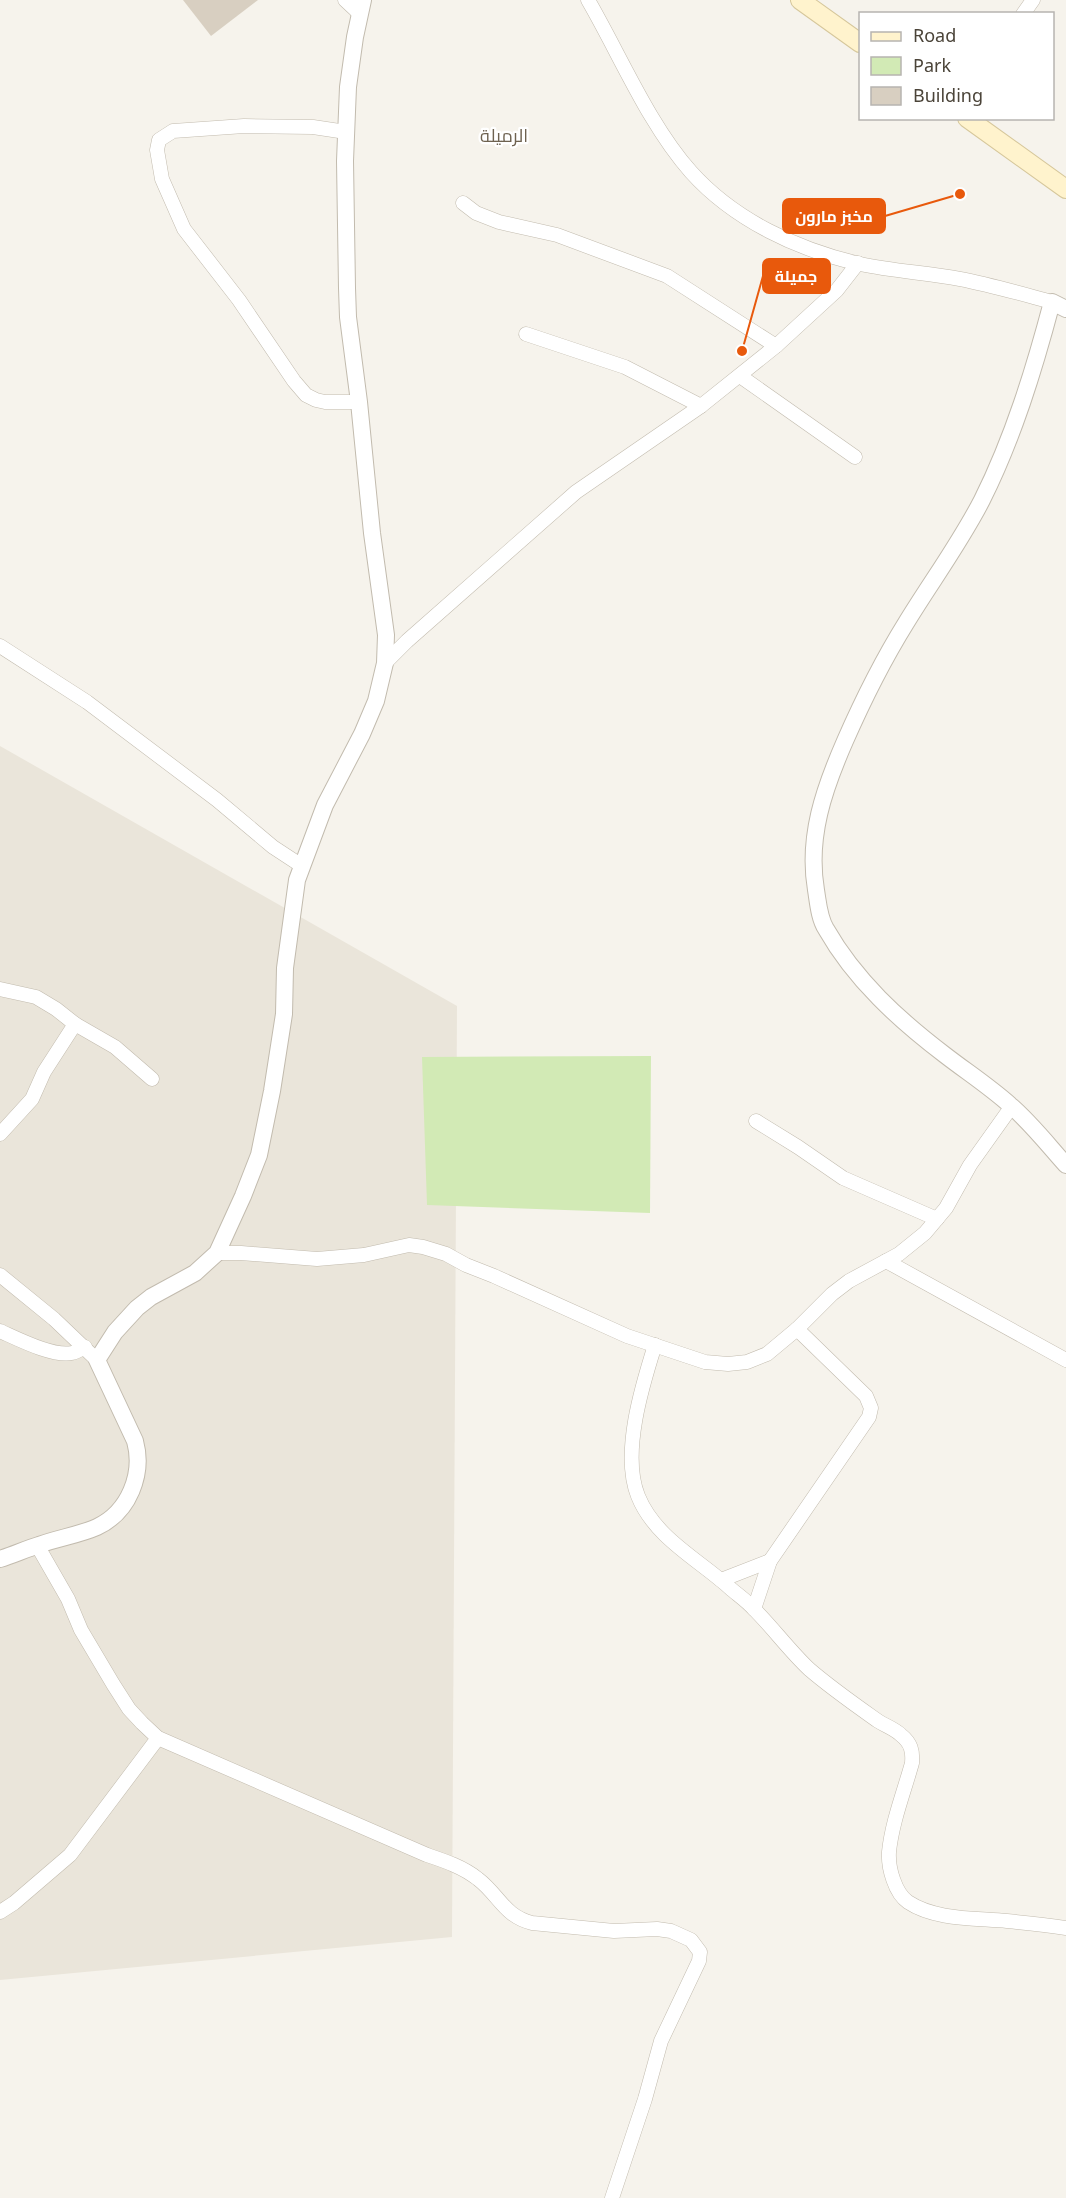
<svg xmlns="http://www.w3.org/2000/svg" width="1066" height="2198" viewBox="0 0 1066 2198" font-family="'Noto Sans',Cairo,sans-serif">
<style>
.residential{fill:#eae5da}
.green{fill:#d2eab5}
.building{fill:#d8cfc1}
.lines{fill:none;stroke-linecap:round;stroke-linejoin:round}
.minor-casing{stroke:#c2bbae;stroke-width:15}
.tertiary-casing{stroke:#c2bbae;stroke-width:18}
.secondary-casing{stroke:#d6c79b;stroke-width:20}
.minor{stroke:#fff;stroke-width:14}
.tertiary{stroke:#fff;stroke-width:16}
.secondary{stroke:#fff3cd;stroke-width:18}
.labels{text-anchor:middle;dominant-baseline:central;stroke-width:4.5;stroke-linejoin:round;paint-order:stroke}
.quarter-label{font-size:18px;fill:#6e6250;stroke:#fff}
.leader{fill:none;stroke:#e8590c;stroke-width:2}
.callout-dot{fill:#e8590c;stroke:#fff;stroke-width:2}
.callout{fill:#e8590c;stroke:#e8590c;stroke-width:2}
.callout-label{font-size:16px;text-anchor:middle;font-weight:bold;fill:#fff}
</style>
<rect width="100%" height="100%" fill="#f6f3ec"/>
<path class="residential" d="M0,746L457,1006L452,1937L0,1980Z"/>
<path class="green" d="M651,1056L650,1213L427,1205L422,1057Z"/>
<path class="building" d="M183,0H258L211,36Z"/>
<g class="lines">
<g class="minor-casing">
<g id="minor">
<path d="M345,0L360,14"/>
<path d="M588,0C620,55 649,125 691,172C734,220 798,250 860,264C893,271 927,273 960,279C991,285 1022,294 1052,302"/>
<path d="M1023,14L1033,0"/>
<path d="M346,132L313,127L244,126L173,131L159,140L157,150L162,179L184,229L239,300L294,381L306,395L316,400L325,402H359"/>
<path d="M463,203L476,213L499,222L557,235L667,276L776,346"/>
<path d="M526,334L625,367L701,406"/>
<path d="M740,376L855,457"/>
<path d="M0,646L87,702L217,800L273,847L302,866"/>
<path d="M385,663L407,641L576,492L701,406L776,346L837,290L858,263"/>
<path d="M0,989L36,997L56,1009L75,1024L115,1047L152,1079"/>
<path d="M756,1121L798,1147L843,1178L937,1219"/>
<path d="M0,1134L32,1099L44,1072L75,1024"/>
<path d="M217,1253H241L317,1259L364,1255L409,1245L423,1247L446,1254L466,1265L494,1276L627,1336L705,1362L728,1364L747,1362L767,1354L797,1329L832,1294L849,1281L899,1254L925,1233L946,1208L970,1165L1012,1106"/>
<path d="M886,1261L1066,1360"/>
<path d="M0,1275L54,1319L97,1360"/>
<path d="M0,1331C18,1339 53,1357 72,1353C77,1352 81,1349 85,1347"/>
<path d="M655,1345C642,1386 621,1454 638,1496C655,1538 698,1559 730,1588C738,1595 747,1601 754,1609C773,1628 789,1650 809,1669C831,1688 854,1704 878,1721C886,1726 895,1729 901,1735C911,1743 913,1751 912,1763C904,1792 892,1822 889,1852C888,1868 895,1893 908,1902C935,1920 975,1918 1007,1921C1027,1923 1046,1925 1066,1928"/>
<path d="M37,1545L68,1599L81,1630L113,1684L129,1709L142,1723L158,1738L427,1855C445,1861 463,1867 478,1879C499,1895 504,1916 532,1923L614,1931L657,1929L671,1931L691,1940L700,1952L699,1961L661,2041L645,2099L612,2198"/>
<path d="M721,1580L770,1561"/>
<path d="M754,1609L770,1561L869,1417L871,1408L866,1396L797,1329"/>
<path d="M0,1912L14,1903L70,1855L158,1738"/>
</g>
</g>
<g class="tertiary-casing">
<g id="tertiary">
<path d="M1066,309L1052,302C1034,370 1013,438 982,500C960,543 931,582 906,623C883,660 863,700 845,741C824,789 807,837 816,890C818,902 819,918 826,929C855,980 899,1020 945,1055C967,1072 990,1087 1010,1105C1031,1123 1048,1145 1066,1165"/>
<path d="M0,1559C13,1555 26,1549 39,1545C58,1538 79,1535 97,1527C129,1512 144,1474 135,1441L97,1360L115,1332L137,1308L151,1297L195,1273L217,1253L243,1196L259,1155L272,1091L284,1014L285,968L297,880L325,805L362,734L376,701L385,663L386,635L372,533L359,402L348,317L347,288L345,161L348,87L355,37L363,0"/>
</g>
</g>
<g class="secondary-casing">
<g id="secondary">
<path d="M800,0L860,43"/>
<path d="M967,118L1066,189"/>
</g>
</g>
<use href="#minor" class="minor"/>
<use href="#tertiary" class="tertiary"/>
<use href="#secondary" class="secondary"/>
</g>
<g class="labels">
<g class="quarter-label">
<text x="504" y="135">الرميلة</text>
</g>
</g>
<path class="leader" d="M960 194L885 216M742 351L763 276"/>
<g class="callout-dot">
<circle cx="960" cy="194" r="6"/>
<circle cx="742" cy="351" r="6"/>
</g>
<g class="callout">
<rect x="783" y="199" width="102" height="34" rx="6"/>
<rect x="763" y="259" width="67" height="34" rx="6"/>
</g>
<g class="callout-label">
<text x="834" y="222">مخبز مارون</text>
<text x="796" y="282">جميلة</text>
</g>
<rect x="859" y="12" width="195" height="108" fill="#ffffff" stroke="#b7b4b0" stroke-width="1.5"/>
<rect x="871" y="32" width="30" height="9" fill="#fff3cd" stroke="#b7b4b0" stroke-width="1.5"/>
<text x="913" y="42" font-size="18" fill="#4b4439">Road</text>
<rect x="871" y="57" width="30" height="18" fill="#d2eab5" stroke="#b7b4b0" stroke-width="1.5"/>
<text x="913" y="72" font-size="18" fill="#4b4439">Park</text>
<rect x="871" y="87" width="30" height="18" fill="#d8cfc1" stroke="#b7b4b0" stroke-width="1.5"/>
<text x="913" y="102" font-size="18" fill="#4b4439">Building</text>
</svg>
